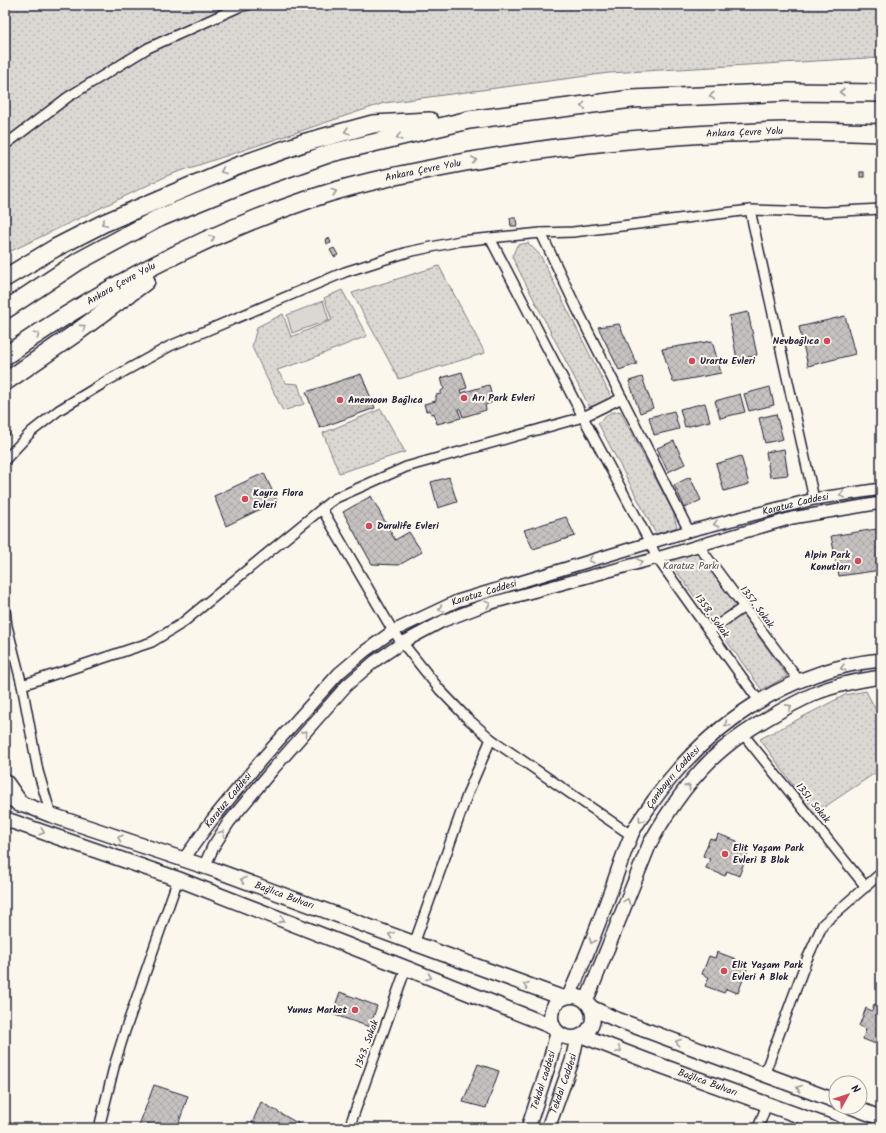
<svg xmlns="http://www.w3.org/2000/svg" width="886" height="1133" viewBox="0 0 886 1133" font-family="Kalam,sans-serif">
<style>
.green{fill:url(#green-dots);stroke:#7e7d87}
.pitch{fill:#dbd8d3;stroke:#7e7d87}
.building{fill:url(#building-cross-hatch);stroke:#22223b}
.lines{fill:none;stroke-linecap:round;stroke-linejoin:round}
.minor-casing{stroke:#22223b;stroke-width:12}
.tertiary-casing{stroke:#22223b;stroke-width:14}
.secondary-casing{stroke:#22223b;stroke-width:16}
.primary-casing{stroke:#22223b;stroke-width:17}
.motorway-casing{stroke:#22223b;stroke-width:20}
.minor{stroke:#fbf7ec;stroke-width:9}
.tertiary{stroke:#fbf7ec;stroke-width:11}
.secondary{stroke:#fbf7ec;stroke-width:13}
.primary{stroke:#fbf7ec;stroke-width:14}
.motorway{stroke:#fbf7ec;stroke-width:17}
.oneway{stroke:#99979c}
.poi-dot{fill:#d1495b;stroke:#fbf7ec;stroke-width:1.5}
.labels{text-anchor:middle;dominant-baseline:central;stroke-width:4;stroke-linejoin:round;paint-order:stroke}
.street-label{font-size:10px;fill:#22223b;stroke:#fbf7ec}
.poi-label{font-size:10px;font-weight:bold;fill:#22223b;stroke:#fbf7ec;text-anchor:start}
.park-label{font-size:10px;fill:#505061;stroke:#fbf7ec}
</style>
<defs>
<pattern id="green-dots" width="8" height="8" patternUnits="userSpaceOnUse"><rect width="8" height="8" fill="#dbd8d3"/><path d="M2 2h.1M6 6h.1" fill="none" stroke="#bcb9b6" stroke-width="1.8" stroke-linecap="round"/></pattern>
<pattern id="building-cross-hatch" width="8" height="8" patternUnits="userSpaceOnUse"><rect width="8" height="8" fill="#c6c2c0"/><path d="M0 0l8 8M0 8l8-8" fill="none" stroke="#aaa6a6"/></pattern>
</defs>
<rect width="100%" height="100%" fill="#fbf7ec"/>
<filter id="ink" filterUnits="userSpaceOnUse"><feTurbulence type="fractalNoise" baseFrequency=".025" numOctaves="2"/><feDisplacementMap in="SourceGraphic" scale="8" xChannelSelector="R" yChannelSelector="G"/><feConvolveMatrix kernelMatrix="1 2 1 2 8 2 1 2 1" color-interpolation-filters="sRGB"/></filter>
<g filter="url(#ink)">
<g class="green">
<path d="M5,5H881V59L868,58L609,73L384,103L169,175L5,254Z"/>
<path d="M528,243L540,255L612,399L600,406H589L512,257L517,245Z"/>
<path d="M439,266L485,353L399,379L352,293Z"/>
<path d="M342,290L367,336L305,361L277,370L286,383L298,384L304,404L283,411L262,368L252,347L257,327L283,314L291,337L332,320L324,298Z"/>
<path d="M381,409L405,452L339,473L323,433Z"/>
<path d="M620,411L673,512L677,527L656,534L598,423L610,413Z"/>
<path d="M693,550L700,555L787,676L762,690L672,565L671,557Z"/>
<path d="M866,691L881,720V769L814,814L760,739L845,695Z"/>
</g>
<path class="pitch" d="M323,301L329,320L292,333L287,315Z"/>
<g class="building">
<rect x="860" y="172" width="4" height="5"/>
<path d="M510,218H516L517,226H511Z"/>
<path d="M329,238L331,243L327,244L326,239Z"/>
<path d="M334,248L338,255L334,257L330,250Z"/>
<path d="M748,312L757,355L748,357L749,362L738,365L729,316Z"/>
<path d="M845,316L855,354L808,366L799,327Z"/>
<path d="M619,324L637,364L619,370L598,327Z"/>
<path d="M712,341L721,373L673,382L662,349Z"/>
<path d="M462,372L467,388L460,390L461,393L489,385L493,402L485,405L486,410L463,417L460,408L458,409L461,418L437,424L434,413L431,414L430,410L426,411L424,404L436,401V395L441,394V391L444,389L441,378Z"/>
<path d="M361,374L375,408L320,428L306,392Z"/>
<path d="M642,377L653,408L640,413L629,381Z"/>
<path d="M770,387L774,405L749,411L744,394Z"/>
<path d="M740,394L745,412L720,418L715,401Z"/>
<path d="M705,403L710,421L685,427L680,409Z"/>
<path d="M674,411L679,429L654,435L649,417Z"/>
<path d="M776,414L783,439L765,443L759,418Z"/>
<path d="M6,428L10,434L7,436L5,433Z"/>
<path d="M674,441L685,464L668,472L657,448Z"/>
<path d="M784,449L788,475L770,477L766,452Z"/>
<path d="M741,456L749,484L724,491L716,464Z"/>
<path d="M264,473L277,501L226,526L214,496Z"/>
<path d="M449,477L457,502L438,508L431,482Z"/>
<path d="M690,477L701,500L685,508L674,485Z"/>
<path d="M371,496L395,540L409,532L422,552L399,565L372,564L343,512Z"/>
<path d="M566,517L575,536L533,549L524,530Z"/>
<path d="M877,529L881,552V570L839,576L831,536Z"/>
<path d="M718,834L737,841L736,847L748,852L739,876L727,871L725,876L706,868L710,859L703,856L710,838L716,840Z"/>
<path d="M717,952L736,959L735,964L747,969L738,993L726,989L724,993L705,986L709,977L702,974L709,956L715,958Z"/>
<path d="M340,992L377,1006L370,1027L332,1014Z"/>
<path d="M874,1004L881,1007V1046L863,1039L866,1029L859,1026L866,1008L872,1011Z"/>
<path d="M478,1064L499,1071L486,1108L463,1102Z"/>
<path d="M154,1085L188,1096L177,1128H138Z"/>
<path d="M261,1102L299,1124L298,1128H250Z"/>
</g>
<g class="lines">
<g class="minor-casing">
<g id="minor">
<path d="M5,145L68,97L148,48L239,7L248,5"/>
<path d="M750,210L814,499"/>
<path d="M541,233L577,309L689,531"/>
<path d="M490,238L583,417L622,398"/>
<path d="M5,460L31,432L59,410L107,381L170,346L345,272L408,252L460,241L541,233L573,232L750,210L824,212L881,209"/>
<path d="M322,509L393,631L440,690L467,718L491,739L631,835"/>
<path d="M698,545L800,682"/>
<path d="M5,610L7,626L22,685L38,771L51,815"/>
<path d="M709,631L744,607"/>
<path d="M22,685L152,642L181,624L330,502L336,498L406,467L583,417L650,543L657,558L759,701"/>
<path d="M743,734L866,887"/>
<path d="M414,944L469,790L491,739"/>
<path d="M764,1075L807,959L823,924L881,873"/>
<path d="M99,1128L115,1063L125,1031L178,879"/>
<path d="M349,1128L406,968"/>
<path d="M758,1128L767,1104"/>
</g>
</g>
<g class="tertiary-casing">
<g id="tertiary">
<path id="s1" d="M183,860L212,820L262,759L339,673L365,651L393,631L457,601L689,531L814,499L881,489"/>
<path d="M204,867L213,847L229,822L274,768L347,685L375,661L402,643L443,621L488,604L657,558L792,518L881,503"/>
</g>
</g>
<g class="secondary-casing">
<g id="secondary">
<path id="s2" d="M569,996C584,962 597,928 610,893C617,874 623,854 631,836C636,823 646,812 654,800C706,726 789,669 881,660"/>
<path d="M586,1002L650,843C669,809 693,774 723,749C747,729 787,706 816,693C835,685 861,680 881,677"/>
<path id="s3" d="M528,1128L549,1064L557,1033"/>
<path id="s4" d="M548,1128L572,1061L577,1038"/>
</g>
</g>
<g class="primary-casing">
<g id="primary">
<path id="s5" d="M10,799L51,815L215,870L563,998"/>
<path d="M5,819L178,879L406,968L553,1027"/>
<circle cx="572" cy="1017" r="21"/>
<path d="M590,1007L613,1018L836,1101"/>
<path id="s6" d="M583,1036L648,1061L833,1128"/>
<path d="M852,1107L881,1118"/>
</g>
</g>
<g class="motorway-casing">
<g id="motorway">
<path d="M5,278L55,248L104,223L235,167L303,143L373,124L430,121"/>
<path d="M5,310L79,261L157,219L248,182L331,153L469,120L632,99L789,92L881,93"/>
<path id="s7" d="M5,356C99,290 203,235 313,198C364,181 418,171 471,161C556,146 642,137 728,133C748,133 768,131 788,131C819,131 850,132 881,133"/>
<path d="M5,382L76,333L146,281"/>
<path d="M5,783L19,803"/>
</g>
</g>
<use href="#minor" class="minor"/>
<use href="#tertiary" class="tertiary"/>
<use href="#secondary" class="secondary"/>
<use href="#primary" class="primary"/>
<use href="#motorway" class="motorway"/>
</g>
<defs><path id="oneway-chevron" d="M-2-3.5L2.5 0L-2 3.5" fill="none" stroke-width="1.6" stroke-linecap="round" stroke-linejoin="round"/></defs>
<g class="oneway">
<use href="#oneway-chevron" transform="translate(842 92) rotate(-180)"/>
<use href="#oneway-chevron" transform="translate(712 96) rotate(177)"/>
<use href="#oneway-chevron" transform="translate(583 106) rotate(173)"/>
<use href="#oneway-chevron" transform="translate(347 131) rotate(165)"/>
<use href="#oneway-chevron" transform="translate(399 137) rotate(166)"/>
<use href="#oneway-chevron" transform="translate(474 160) rotate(-10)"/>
<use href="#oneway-chevron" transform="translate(223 171) rotate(157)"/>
<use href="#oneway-chevron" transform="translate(334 192) rotate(-16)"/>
<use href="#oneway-chevron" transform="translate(104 223) rotate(155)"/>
<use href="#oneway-chevron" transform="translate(212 238) rotate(-23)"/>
<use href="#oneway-chevron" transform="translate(83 327) rotate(-36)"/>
<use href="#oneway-chevron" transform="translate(37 335) rotate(-34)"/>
<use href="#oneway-chevron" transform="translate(842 495) rotate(171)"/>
<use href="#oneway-chevron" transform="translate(716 524) rotate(166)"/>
<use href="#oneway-chevron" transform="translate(591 560) rotate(164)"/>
<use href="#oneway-chevron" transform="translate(640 562) rotate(-15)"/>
<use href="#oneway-chevron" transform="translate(488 604) rotate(-17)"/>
<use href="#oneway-chevron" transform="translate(441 609) rotate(156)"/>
<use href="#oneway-chevron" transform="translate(843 668) rotate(164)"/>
<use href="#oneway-chevron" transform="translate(789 707) rotate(-28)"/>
<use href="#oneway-chevron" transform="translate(727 724) rotate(143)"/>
<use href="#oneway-chevron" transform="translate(305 733) rotate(-49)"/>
<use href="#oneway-chevron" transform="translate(688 787) rotate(-51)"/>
<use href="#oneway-chevron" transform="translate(641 820) rotate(123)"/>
<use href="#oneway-chevron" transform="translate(42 832) rotate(19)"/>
<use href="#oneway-chevron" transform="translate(222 833) rotate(-56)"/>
<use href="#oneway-chevron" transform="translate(120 838) rotate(-161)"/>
<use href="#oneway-chevron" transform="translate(243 880) rotate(-160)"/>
<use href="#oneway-chevron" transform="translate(627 901) rotate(-69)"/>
<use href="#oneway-chevron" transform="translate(282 920) rotate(21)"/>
<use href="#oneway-chevron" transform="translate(391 935) rotate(-160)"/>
<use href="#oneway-chevron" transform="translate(592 941) rotate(110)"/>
<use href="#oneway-chevron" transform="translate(429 977) rotate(22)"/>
<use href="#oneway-chevron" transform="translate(526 985) rotate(-160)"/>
<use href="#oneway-chevron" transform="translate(678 1042) rotate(-160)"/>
<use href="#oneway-chevron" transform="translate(619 1050) rotate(22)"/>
<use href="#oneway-chevron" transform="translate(799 1088) rotate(-160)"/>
</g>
</g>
<g class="poi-dot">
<circle cx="827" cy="341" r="4"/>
<circle cx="692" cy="361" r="4"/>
<circle cx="464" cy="398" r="4"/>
<circle cx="340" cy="400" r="4"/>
<circle cx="245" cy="499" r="4"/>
<circle cx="369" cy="526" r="4"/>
<circle cx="858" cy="561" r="4"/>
<circle cx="725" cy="854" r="4"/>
<circle cx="724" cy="971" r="4"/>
<circle cx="355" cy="1010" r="4"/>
</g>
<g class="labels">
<g class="street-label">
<text stroke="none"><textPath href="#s7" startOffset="785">Ankara Çevre Yolu</textPath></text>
<text stroke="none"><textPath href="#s7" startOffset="461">Ankara Çevre Yolu</textPath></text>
<text stroke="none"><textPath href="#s7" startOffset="137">Ankara Çevre Yolu</textPath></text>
<text stroke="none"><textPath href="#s1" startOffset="735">Karatuz Caddesi</textPath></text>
<text stroke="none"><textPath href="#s1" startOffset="411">Karatuz Caddesi</textPath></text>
<text transform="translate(757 607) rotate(53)">1357. Sokak</text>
<text transform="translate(712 616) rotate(54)">1358. Sokak</text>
<text stroke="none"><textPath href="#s2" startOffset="244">Çambayırı Caddesi</textPath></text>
<text stroke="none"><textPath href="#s1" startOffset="75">Karatuz Caddesi</textPath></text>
<text transform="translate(813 803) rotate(51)">1351. Sokak</text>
<text stroke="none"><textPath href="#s5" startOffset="291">Bağlıca Bulvarı</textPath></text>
<text transform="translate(367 1044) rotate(-70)">1343. Sokak</text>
<text stroke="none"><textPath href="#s3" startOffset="50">Tekdal caddesi</textPath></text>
<text stroke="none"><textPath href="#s4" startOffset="47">Tekdal Caddesi</textPath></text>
<text stroke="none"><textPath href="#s6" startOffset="133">Bağlıca Bulvarı</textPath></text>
</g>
<g class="poi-label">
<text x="819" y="341" text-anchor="end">Nevbağlıca</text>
<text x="700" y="361">Urartu Evleri</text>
<text x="472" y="398">Arı Park Evleri</text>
<text x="348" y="400">Anemoon Bağlıca</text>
<text x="253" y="493">Kayra Flora<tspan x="253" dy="12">Evleri</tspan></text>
<text x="377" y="526">Durulife Evleri</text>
<text x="850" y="555" text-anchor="end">Alpin Park<tspan x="850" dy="12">Konutları</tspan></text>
<text x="733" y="848">Elit Yaşam Park<tspan x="733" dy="12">Evleri B Blok</tspan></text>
<text x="732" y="965">Elit Yaşam Park<tspan x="732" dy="12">Evleri A Blok</tspan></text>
<text x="347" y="1010" text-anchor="end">Yunus Market</text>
</g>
<g class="park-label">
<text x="691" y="566">Karatuz Parkı</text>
</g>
</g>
<rect width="886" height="1133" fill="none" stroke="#fbf7ec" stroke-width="20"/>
<rect x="10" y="10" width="866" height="1113" fill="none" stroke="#22223b" stroke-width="1.5" filter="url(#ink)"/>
<g transform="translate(848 1095) rotate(51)"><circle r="19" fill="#fbf7ec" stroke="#a4a2a5"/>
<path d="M0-3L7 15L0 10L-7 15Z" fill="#d1495b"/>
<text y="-6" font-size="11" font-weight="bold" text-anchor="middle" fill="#22223b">N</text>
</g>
</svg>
